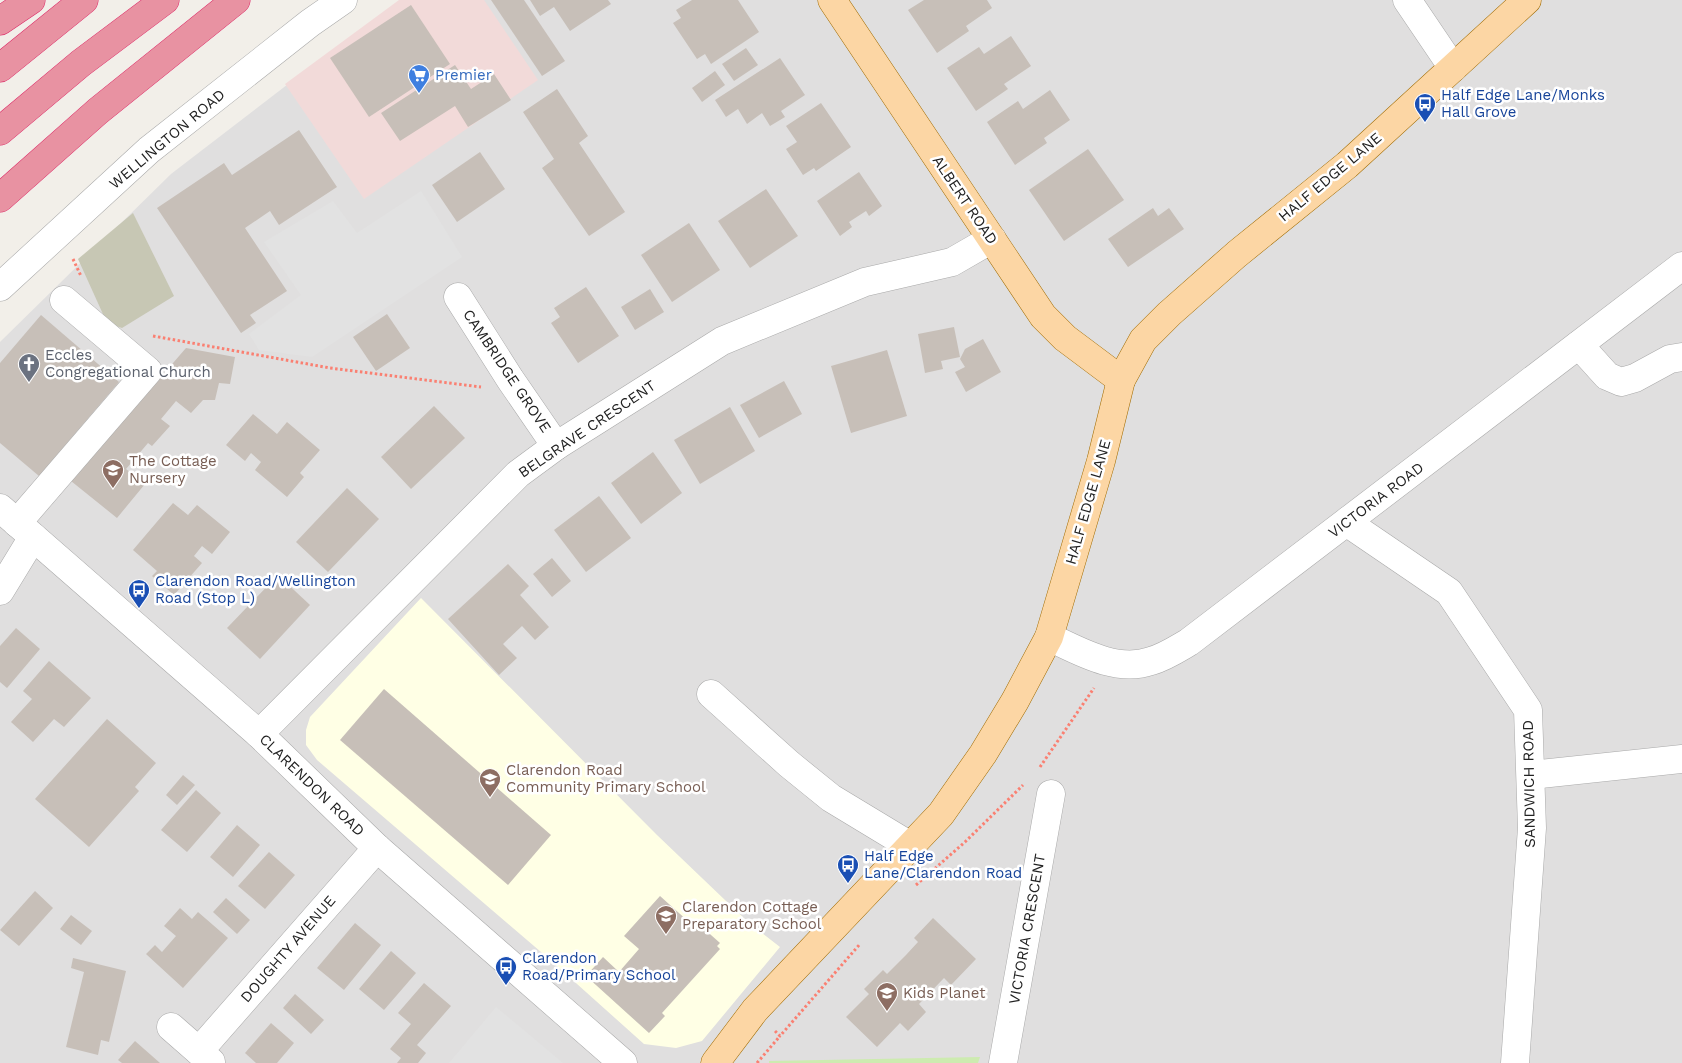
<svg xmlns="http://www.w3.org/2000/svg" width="1682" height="1063" viewBox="0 0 1682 1063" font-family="'Work Sans',sans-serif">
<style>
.residential{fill:#e0dfdf}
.commercial{fill:#f2dad9}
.education{fill:#ffffe5}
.construction{fill:#c7c7b4}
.grass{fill:#cdebb0}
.parking{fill:#e2e2e2}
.building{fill:#c7bfb8}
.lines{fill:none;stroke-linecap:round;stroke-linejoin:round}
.minor-casing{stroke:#a9a9a9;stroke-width:29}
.major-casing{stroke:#a06b00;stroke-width:29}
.highway-casing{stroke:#dc2a67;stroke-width:29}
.path{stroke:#fa8072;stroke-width:3;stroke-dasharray:2.5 2.5;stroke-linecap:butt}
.minor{stroke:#fff;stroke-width:28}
.major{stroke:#fcd6a4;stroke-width:28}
.highway{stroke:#e892a2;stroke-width:28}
.labels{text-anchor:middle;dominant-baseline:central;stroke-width:5;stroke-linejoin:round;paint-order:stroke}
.shop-label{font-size:15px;fill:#366cbe;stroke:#fff;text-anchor:start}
.transit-label{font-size:15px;fill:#164399;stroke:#fff;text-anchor:start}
.street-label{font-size:15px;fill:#222;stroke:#fff}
.worship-label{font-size:15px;fill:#5b616d;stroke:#fff;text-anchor:start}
.education-label{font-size:15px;fill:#785e54;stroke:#fff;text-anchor:start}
</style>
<rect width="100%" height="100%" fill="#f2efe9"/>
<path class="residential" d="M404,0H1682V1063H0V342L171,174L322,58Z"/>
<path class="commercial" d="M399,0H484L538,80L364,199L285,84Z"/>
<path class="education" d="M421,598L657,835L748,922L780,947L702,1041L676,1048L644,1044L548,958L317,760L306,745V730L310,717Z"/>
<path class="construction" d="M133,213L174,296L122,328L107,323L78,259Z"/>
<path class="grass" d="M980,1057L978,1063H769V1061Z"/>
<g class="parking">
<path d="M421,191L462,257L312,357L259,350L249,334L301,295L264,242L333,201L357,233Z"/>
<path d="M496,1007L563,1063H449Z"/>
</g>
<g class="building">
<path d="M491,0H524L565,61L542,76Z"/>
<path d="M530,0H608L611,4L570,31L554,7L540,16Z"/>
<path d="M692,0H738L759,32L711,64L705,54L697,59L673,23L681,18L676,10Z"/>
<path d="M924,0H987L992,8L966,26L969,31L937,53L908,10Z"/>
<path d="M411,5L450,64L369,117L330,58Z"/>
<path d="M1011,36L1031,66L1004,84L1008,89L976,111L947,68L979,47L984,54Z"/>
<path d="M746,48L758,65L734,81L722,64Z"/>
<path d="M780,58L805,95L781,111L785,117L770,126L762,113L747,124L738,109L726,117L715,100Z"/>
<path d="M455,65L471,89L494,74L511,100L468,127L455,106L400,141L381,113Z"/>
<path d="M715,71L725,85L702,102L692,88Z"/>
<path d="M557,89L588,136L579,143L625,212L589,236L542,168L554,159L523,112Z"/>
<path d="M1050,90L1070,120L1044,138L1047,143L1015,165L987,122L1018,101L1023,109Z"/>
<path d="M821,103L851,147L816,171L814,168L803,175L786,149L797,142L786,126Z"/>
<path d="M299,130L337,187L279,225L270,211L245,228L287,291L250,315L256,323L241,333L157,208L224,163L232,175Z"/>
<path d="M1088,149L1124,200L1064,241L1029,190Z"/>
<path d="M480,152L505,189L457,222L432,185Z"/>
<path d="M859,172L882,206L869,216L866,211L849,222L852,227L840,236L817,201Z"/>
<path d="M766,189L798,236L750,268L718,221Z"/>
<path d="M1153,208L1158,216L1169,208L1184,229L1128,267L1108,239Z"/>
<path d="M689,223L720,270L672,302L641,255Z"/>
<path d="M586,287L619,336L578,363L551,323L560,317L554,308Z"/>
<path d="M650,289L664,312L635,330L621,307Z"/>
<path d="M387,314L410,348L376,371L353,337Z"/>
<path d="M41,315L119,382L39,476L0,443V363Z"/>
<path d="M954,327L960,357L941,361L943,369L925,373L918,334Z"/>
<path d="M983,339L1001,372L966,392L955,372L965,367L960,359L965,349Z"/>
<path d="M186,348L235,357L230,384L219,383L215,400H203L191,413L176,401L161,419L170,426L152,446L148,443L126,469L145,484L117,518L71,481Z"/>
<path d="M887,350L907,416L851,433L831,366Z"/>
<path d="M784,381L802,414L759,438L740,405Z"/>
<path d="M434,406L465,438L411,489L381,457Z"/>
<path d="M730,407L755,451L700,484L674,440Z"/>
<path d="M253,414L277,434L287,422L320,450L300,473L304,477L287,497L255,470L261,462L251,453L245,461L226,445Z"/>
<path d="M653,452L682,493L641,524L611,483Z"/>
<path d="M347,488L379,519L328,572L296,542Z"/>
<path d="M599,496L631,538L586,572L554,530Z"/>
<path d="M173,503L188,515L197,505L230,532L212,554L202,546L194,556L202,563L174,595L152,576L157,571L133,550Z"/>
<path d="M552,558L571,581L552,597L533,574Z"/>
<path d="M508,564L529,586L520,595L549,627L535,640L522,626L503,644L517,658L499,675L448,619Z"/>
<path d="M278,575L310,605L260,659L227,628Z"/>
<path d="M16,628L40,649L7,688L0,682V646Z"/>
<path d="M49,661L91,698L64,727L54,719L33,742L11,722L32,699L23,691Z"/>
<path d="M384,689L551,835L508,885L340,740Z"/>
<path d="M107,719L156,763L135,787L139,791L89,847L35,799Z"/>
<path d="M183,775L195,785L177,805L166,795Z"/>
<path d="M196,790L221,813L187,852L161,830Z"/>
<path d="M237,825L260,845L233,877L210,857Z"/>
<path d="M269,852L295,875L265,909L238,886Z"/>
<path d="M35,891L53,908L19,946L0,930Z"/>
<path d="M660,896L699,931L702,927L720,943L717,946L720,949L662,1013L665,1016L649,1033L586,976L603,957L619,972L639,949L624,936Z"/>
<path d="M226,898L250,920L237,934L213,912Z"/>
<path d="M180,908L192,919L198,912L228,938L183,988L146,954L155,945L162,952L176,936L164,926Z"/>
<path d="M71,915L92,931L81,945L60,929Z"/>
<path d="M933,918L976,959L951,985L944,978L919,1004L926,1012L908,1031L900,1023L877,1047L846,1017L869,994L864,989L883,970L887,974L906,955L918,942L914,938Z"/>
<path d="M355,923L381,945L344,990L317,968Z"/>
<path d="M391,951L416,973L384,1010L359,989Z"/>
<path d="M73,958L126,971L109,1042L101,1040L98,1055L66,1047L84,972L71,968Z"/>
<path d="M424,983L451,1006L417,1045L426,1053L418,1063H397L401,1058L390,1049L411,1024L398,1013Z"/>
<path d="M295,994L324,1020L311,1034L283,1008Z"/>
<path d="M271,1023L294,1043L277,1063H256L245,1053Z"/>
<path d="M135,1041L160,1063H122L118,1060Z"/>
</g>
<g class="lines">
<g class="minor-casing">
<g id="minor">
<path d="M1407,0L1453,68"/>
<path d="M0,287L149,150L310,23L343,0"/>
<path d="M458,297L510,379L556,446"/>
<path d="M1579,345L1607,376L1621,382L1635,378L1670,359L1682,357"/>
<path d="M0,508L259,734L377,848L623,1063"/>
<path d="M1349,520L1355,528L1449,592L1528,710L1532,828L1515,1063"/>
<path d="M17,523L148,371L64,300"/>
<path d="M0,591L33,537"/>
<path d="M1049,637C1079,651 1116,673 1151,661C1165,657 1177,649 1189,642L1682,266"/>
<path d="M711,694L789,764L831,798L912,847"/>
<path d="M259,734L518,474L556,446L722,341L865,282L952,262L992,239"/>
<path d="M1531,775L1682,759"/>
<path d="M171,1027L211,1062"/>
<path d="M199,1051L377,848"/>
<path d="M1003,1063L1051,794"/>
</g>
</g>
<g class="major-casing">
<g id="major">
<path d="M832,0L1043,316L1065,338L1121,380"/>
<path d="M715,1063L755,1010L941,814L983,754L1015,701L1049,637L1101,461L1121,380L1143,340L1169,314L1237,254L1347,165L1527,0"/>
</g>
</g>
<g class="highway-casing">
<g id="highway">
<path d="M0,21L31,0"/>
<path d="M0,68L84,0"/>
<path d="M0,131L81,63L165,0"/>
<path d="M0,198L98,111L236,0"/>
</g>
</g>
<g class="path">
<path d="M73,259L81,276"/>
<path d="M153,336L330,368L481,387"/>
<path d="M1040,767L1094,688"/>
<path d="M916,885L965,842L1023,785"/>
<path d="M775,1031L780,1036L860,944"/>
<path d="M757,1063L780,1036"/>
</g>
<use href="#minor" class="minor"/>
<use href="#major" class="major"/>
<use href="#highway" class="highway"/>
</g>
<defs>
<g id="supermarket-pin" transform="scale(1.125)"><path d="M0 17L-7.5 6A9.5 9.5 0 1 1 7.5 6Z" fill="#3f7fe0" stroke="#fff"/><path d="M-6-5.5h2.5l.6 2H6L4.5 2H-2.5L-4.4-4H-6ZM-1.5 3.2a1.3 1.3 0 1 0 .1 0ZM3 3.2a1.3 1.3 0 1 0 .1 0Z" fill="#fff"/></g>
<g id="bus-pin" transform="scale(1.125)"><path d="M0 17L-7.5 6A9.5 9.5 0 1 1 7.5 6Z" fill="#1a4fb4" stroke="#fff"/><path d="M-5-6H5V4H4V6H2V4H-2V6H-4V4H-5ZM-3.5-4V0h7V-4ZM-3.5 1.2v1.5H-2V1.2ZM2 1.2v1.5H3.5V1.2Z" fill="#fff"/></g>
<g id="church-pin" transform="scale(1.125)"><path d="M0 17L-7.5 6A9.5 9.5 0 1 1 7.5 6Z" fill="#6b7280" stroke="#fff"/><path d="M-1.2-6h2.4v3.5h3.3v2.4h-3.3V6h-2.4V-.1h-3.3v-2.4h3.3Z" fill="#fff"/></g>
<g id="school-pin" transform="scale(1.125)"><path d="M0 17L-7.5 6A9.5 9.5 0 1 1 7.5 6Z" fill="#8d6e63" stroke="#fff"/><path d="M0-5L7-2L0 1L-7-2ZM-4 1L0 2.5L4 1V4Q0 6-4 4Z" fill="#fff"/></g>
</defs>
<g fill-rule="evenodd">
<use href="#supermarket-pin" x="419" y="75"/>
<use href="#bus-pin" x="1425" y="104"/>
<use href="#church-pin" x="29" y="364"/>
<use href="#school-pin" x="113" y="470"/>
<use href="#bus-pin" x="139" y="590"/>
<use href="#school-pin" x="490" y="779"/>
<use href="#bus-pin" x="848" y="865"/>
<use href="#school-pin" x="666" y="916"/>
<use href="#bus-pin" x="506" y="967"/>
<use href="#school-pin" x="887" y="993"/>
</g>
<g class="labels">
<g class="shop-label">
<text x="435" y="75">Premier</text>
</g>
<g class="transit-label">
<text x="1441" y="95">Half Edge Lane/Monks<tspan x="1441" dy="17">Hall Grove</tspan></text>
<text x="155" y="581">Clarendon Road/Wellington<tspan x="155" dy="17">Road (Stop L)</tspan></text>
<text x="864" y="856">Half Edge<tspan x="864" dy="17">Lane/Clarendon Road</tspan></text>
<text x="522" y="958">Clarendon<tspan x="522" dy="17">Road/Primary School</tspan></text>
</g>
<g class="street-label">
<text transform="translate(167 139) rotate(-40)">WELLINGTON ROAD</text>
<text transform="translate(1330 177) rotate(-40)">HALF EDGE LANE</text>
<text transform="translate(965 200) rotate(56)">ALBERT ROAD</text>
<text transform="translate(507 371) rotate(56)">CAMBRIDGE GROVE</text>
<text transform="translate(587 429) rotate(-34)">BELGRAVE CRESCENT</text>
<text transform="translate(1376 500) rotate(-37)">VICTORIA ROAD</text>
<text transform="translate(1088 502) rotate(-74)">HALF EDGE LANE</text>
<text transform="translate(1529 784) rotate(-91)">SANDWICH ROAD</text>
<text transform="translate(312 785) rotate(44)">CLARENDON ROAD</text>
<text transform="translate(1027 929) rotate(-80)">VICTORIA CRESCENT</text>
<text transform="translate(288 949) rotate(-49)">DOUGHTY AVENUE</text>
</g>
<g class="worship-label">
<text x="45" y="355">Eccles<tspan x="45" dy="17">Congregational Church</tspan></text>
</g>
<g class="education-label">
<text x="129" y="461">The Cottage<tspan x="129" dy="17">Nursery</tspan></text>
<text x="506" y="770">Clarendon Road<tspan x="506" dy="17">Community Primary School</tspan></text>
<text x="682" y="907">Clarendon Cottage<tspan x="682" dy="17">Preparatory School</tspan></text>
<text x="903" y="993">Kids Planet</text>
</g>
</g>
</svg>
